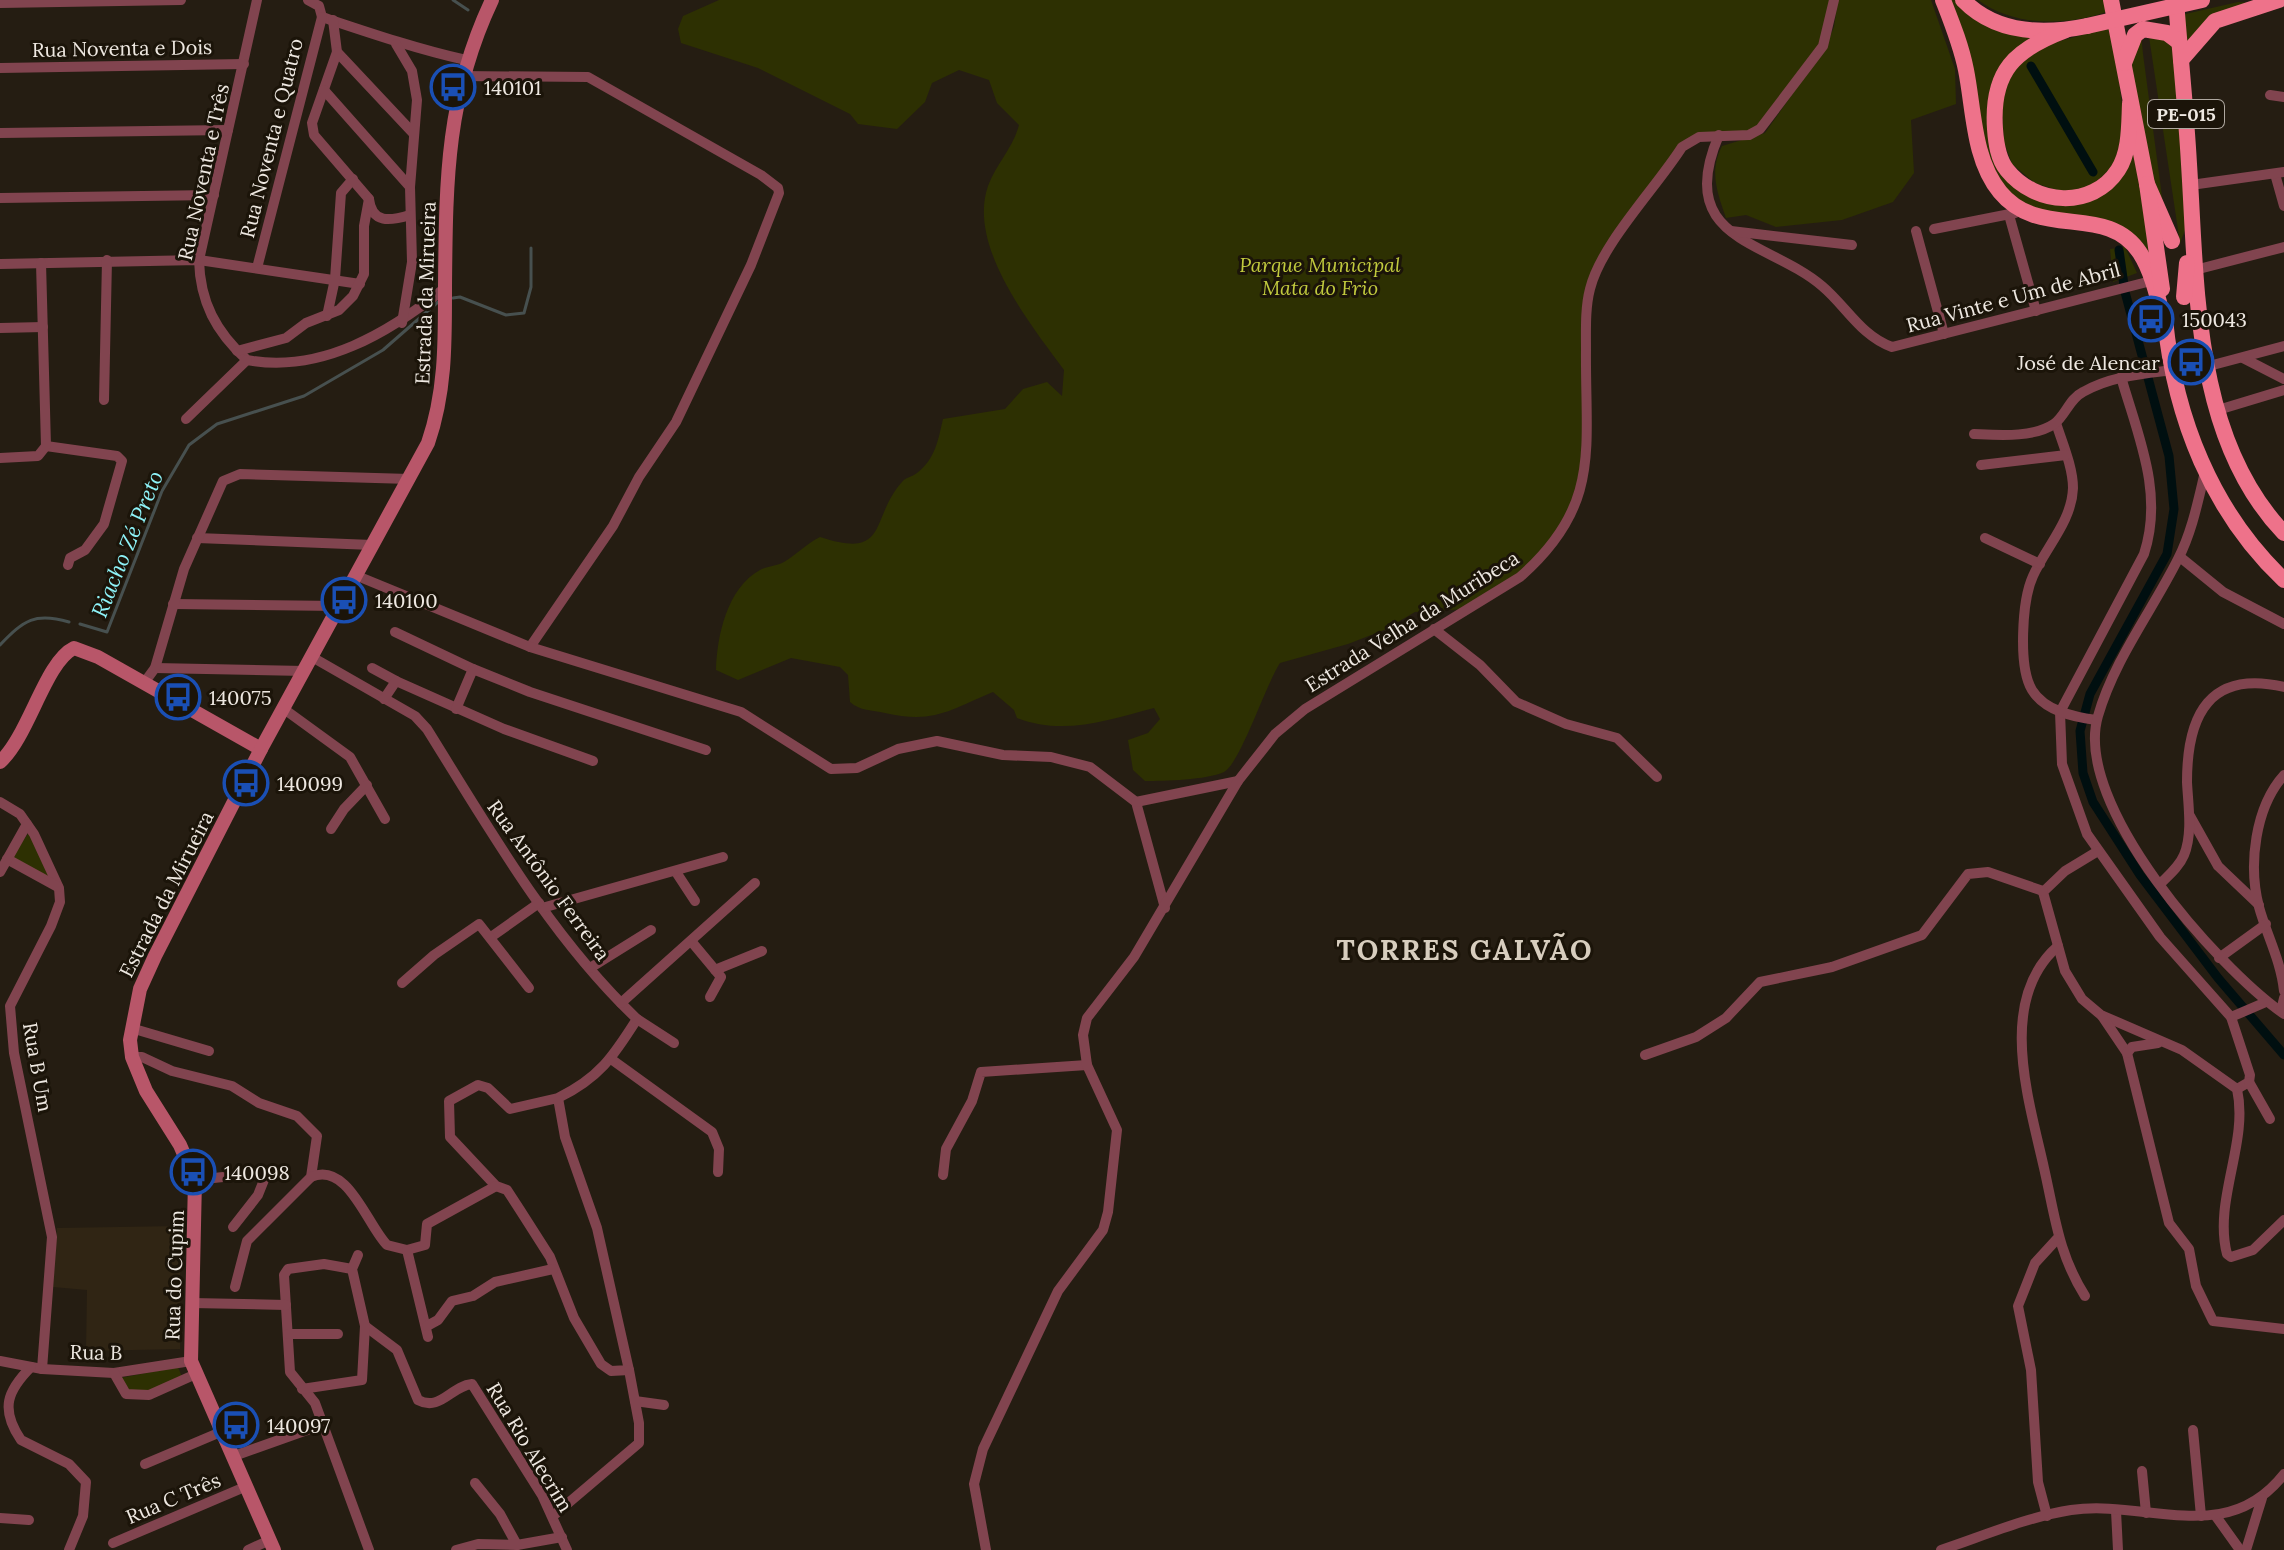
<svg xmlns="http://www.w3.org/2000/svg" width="2284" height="1550" viewBox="0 0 2284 1550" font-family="Lora,serif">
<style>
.built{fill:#302514}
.green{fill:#2d3002}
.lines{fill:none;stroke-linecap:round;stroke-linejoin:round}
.stream{stroke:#47504f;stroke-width:3}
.canal{stroke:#000f10;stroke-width:9}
.minor{stroke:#81444f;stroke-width:10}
.secondary{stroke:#b85669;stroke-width:14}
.trunk{stroke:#ee728a;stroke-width:16}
.trunk-bridge{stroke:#ee728a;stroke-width:16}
.labels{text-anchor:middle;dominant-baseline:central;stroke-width:6;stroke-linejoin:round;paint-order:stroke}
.shield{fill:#1b1409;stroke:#afa8a0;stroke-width:2}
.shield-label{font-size:18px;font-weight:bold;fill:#eee8e1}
.street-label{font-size:20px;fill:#eee8e1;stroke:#1b1409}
.poi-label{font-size:20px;fill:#eee8e1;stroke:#1b1409;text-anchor:start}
.park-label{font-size:20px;font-style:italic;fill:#c1ca3e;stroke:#1b1409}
.water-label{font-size:22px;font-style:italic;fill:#8ef3f8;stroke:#1b1409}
.district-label{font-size:28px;font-weight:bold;letter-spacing:2px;fill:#d7cdbe;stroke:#1b1409}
</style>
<rect width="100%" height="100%" fill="#251d12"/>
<path class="built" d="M180,1226V1349L86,1351L87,1290L53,1287L57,1228Z"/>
<g class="green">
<path d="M719,0H1831L1820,44L1762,128L1683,144L1593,276L1588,345L1586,468L1578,503L1526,573L1466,609L1415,612L1384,630L1348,644L1280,663C1266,684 1240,764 1224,772C1206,780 1165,781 1145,781L1133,770L1128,740L1148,733L1160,719L1154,708C1109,720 1063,736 1017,718L1014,710L993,692C950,710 934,724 885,713C872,710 860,711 850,702L848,675L840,667L791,658L738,680L716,670C717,636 727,588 760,570C767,566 777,566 784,562C797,554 806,544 820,537C890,560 869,519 902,482C906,477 912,477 917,473C936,458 938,440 943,419L1005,409L1023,389L1047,382L1062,396L1064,370C1031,325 967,246 988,186C996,164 1013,148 1019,125L997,103L989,80L959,70L932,83L925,102L897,129L858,124L850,114L758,68L681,43L678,29L683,16Z"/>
<path d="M1838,0H1931L1955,69L1956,104L1911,120L1914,173L1893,202L1842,220L1776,227L1746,215L1726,218C1717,192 1709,171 1722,146L1765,133L1825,48L1834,27Z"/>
<path d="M1948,0H1955L1973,16L2043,34L2025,46L1989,112L2015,186L2084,200L2135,149L2155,272L2138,243L2033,216L1993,177Z"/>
<path d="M1978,0H2106L2109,11C2068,26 2014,27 1978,0Z"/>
<path d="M2238,2L2254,3L2183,52L2181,15Z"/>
<path d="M2112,27L2125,127L2113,166L2092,186L2063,192L2035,183L2012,164L2004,142L2001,96L2016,62L2034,48Z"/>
<path d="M2148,30L2172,40L2187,225L2180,243Z"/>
<path d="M2141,33L2143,54L2165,219L2149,184L2129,61Z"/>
<path d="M2125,247L2137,273L2113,282L2110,249Z"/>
<path d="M30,831L53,879L11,858Z"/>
<path d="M178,1367L182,1377L144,1394H131L120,1378Z"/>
</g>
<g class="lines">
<g class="stream">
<path d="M453,0L468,10"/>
<path d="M453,298L460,297L506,315L524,313L531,287V248"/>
<path d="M80,624L107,632L162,491L189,445L217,424L304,396L383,350L438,302"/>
<path d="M0,645C24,620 35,612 69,622"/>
</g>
<g class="canal">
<path d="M2031,66L2093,172"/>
<path d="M2119,250L2125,292L2169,456L2174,509L2167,554L2090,694L2080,731L2083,773L2093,802L2140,875L2218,978L2284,1055"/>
</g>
<g class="minor">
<path d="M257,0L199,260C200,302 216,332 247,360C321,374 390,332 445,288"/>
<path d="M308,0L319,6L322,17"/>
<path d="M0,3L181,0"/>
<path d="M322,17C370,33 417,49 466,60"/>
<path d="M333,20L337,52L414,134"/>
<path d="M396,44L412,71L417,100L410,187L412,262L402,323"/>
<path d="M337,52L312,123L314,135L369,199C372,224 390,221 410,215"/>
<path d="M0,68L244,64"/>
<path d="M461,76L588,77L761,175L778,188L779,193L751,265L676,422L639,477L613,526L530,647"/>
<path d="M324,90L410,187"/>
<path d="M2270,95L2284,97"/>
<path d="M0,133L228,130"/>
<path d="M1719,135C1673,241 1768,240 1822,286C1846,306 1861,336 1892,347L2155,280"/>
<path d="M2275,174L2284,206"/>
<path d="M2191,185L2284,172"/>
<path d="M0,198L214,195"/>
<path d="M2009,215L2036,311"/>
<path d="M1934,229L2015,213"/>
<path d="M1731,231L1852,245"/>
<path d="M1916,231L1944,334"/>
<path d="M0,264L199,260L360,284"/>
<path d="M257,268L322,17"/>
<path d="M2195,270L2284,247"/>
<path d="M327,316L335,279L341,193L353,179"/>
<path d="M0,328L43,327"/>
<path d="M237,351L286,338L306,323L339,310L353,296L364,274V226L369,199"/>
<path d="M2243,358L2284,379"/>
<path d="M2209,366L2284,346"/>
<path d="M2121,377C2138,436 2164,493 2144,554L2060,712L2062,764L2087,834L2160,937L2231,1017L2250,1075L2249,1082L2237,1089"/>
<path d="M104,400L107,260"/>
<path d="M2218,410L2284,390"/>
<path d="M186,419L247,360"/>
<path d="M2056,423C2062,442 2073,467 2073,488C2072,521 2046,547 2033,576C2022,600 2018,667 2032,690C2045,711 2074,717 2096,720"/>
<path d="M1974,434C1998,435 2033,438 2054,424C2066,415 2069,399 2083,392C2111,376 2142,374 2174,370"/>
<path d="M46,446L117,456L122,461L104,524L85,550L70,558L68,565"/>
<path d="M0,458L38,456L46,446L41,263"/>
<path d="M1981,465L2066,455"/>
<path d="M2205,472C2198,501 2192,532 2178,559C2152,611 2114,660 2098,716C2072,804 2217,967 2284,1014"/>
<path d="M197,538L372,545"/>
<path d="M1985,538L2040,564"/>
<path d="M2180,557L2223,592L2284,624"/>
<path d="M355,575L530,647L741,712L831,769L857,768L898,749L937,741L1003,755L1051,757L1090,767L1136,802L1165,908"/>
<path d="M173,604L339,606"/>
<path d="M1434,629L1480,665L1516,702L1566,724L1617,738L1657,777"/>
<path d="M395,632L473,669"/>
<path d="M312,657L415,716L427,729C490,830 550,936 637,1019C613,1057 599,1078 558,1098L565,1137L597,1228L629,1370L611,1371L601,1364L574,1318L550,1257L520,1210L507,1190L496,1186L450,1137L449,1101L478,1085L488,1088L510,1109L558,1098"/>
<path d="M155,668L305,671"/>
<path d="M372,668L396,681"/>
<path d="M144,683L155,668L184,569L223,481L240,474L410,479"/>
<path d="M384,699L396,681L504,729L593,761"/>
<path d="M284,709L350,757L385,819"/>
<path d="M456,709L473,669L530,692L706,750"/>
<path d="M2284,775C2255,807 2248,865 2259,907C2267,936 2281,961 2284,991"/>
<path d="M0,802L20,814L34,834L59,888L60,902L51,926L10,1006L14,1053L52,1237L42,1369"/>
<path d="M1136,802L1238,781"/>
<path d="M2190,816L2218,866L2259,905"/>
<path d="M331,829L344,809L367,785"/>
<path d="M2098,851L2065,871L2043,892L2065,971L2082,999L2101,1015L2182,1050L2237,1089C2249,1143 2213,1200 2227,1254L2231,1257L2253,1250L2284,1220"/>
<path d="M7,859L58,887"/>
<path d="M0,872L27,824"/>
<path d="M676,872L695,901"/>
<path d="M2160,884C2169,875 2179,867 2184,855C2193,834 2188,804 2187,782C2187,714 2210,670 2284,687"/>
<path d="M542,908L723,857"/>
<path d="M491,937L539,903"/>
<path d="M691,941L721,977L710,997"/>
<path d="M2058,946C1996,1000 2029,1100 2044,1168C2055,1216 2058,1253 2085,1296"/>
<path d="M2219,958L2266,924"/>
<path d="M590,968L651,930"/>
<path d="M715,970L762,951"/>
<path d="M402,983L434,955L479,924L529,988"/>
<path d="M621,1003L755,883"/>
<path d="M2281,1011L2284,998"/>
<path d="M2102,1016L2127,1053L2169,1223L2189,1249L2196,1286L2213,1321L2284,1329"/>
<path d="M2231,1017L2266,1002"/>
<path d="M637,1019L674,1043"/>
<path d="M131,1028L209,1051"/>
<path d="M2127,1053L2132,1047L2158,1043"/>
<path d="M1645,1055L1696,1037L1726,1018L1760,982L1832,967L1922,935L1968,874L1988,872L2043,891"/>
<path d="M132,1057H142L172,1071L232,1086L259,1103L297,1116L317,1136L311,1177L247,1241L235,1287"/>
<path d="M611,1059L712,1132L719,1149L718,1172"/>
<path d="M2249,1082L2270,1119"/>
<path d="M943,1175L946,1149L972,1101L981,1072L1087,1065"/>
<path d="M311,1177C348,1161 367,1225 387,1245L407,1250L425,1245L427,1224L496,1186"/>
<path d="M195,1180L260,1173L264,1180L258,1195L233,1227"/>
<path d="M407,1250L428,1337"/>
<path d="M352,1269L324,1264L288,1269L284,1275L290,1372L315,1403L369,1550"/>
<path d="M192,1303L286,1305"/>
<path d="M365,1326L397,1350L418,1400C440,1412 451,1386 472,1384L542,1495L567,1550"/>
<path d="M427,1326L438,1320L452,1301L473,1296L495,1282L553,1269"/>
<path d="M288,1334H338"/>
<path d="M0,1361L42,1369L114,1373L191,1361"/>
<path d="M31,1367C7,1391 0,1409 21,1440L69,1464L86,1482L83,1516L69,1550"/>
<path d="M114,1373L126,1394L149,1395L196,1374"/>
<path d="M302,1389L362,1380L365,1326L352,1269L358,1255"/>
<path d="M635,1401L664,1405"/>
<path d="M2193,1430L2201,1516"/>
<path d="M234,1456L324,1424"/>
<path d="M145,1464L223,1431"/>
<path d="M2142,1471L2146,1513"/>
<path d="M475,1483L500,1514L517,1545"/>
<path d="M2116,1511L2118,1550"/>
<path d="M2215,1515L2240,1550"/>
<path d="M553,1516L639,1443V1423L629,1370"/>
<path d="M2047,1516L2038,1482L2031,1370L2018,1306L2035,1263L2057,1239"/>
<path d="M0,1518L29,1520"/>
<path d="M113,1543L247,1486"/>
<path d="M248,1550L270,1540"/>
<path d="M456,1550L478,1544L517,1545L562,1537"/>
<path d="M986,1550L974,1484L983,1449L1058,1291L1103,1230L1108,1212L1117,1130L1087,1065L1083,1035L1087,1018L1134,957L1238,781L1275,734L1305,709L1520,577C1602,505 1585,449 1586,350C1586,330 1585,308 1590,289C1601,244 1656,188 1682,147L1699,137L1749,135L1760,129L1823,46L1834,0"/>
<path d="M1941,1550C1983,1536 2027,1517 2071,1510C2147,1499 2226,1548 2284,1474"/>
<path d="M2246,1550L2262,1498"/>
</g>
<g class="secondary">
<path d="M0,762C29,736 45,662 74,648L98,657L261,749"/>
<path d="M274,1550L191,1361L195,1180L180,1145L146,1091L132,1057L130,1040L140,989L155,956L261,749L428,443C446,391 445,340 445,286C446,181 446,97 492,0"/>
</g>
<g class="trunk">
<path d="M1943,0C1952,23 1961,45 1966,70C1974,110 1973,159 2000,192C2040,241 2107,202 2140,253C2154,275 2159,304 2166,329"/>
<path d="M1963,0C1996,34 2043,35 2087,26"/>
<path d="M2111,0L2147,184L2172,241"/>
<path d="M2176,0C2180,55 2186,109 2189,164C2197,286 2193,438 2284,533"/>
<path d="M2066,30C2015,49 1991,71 1995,129C1996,143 1998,159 2007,170C2035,205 2092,210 2118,170C2130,152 2129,125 2130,104"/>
<path d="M2181,60L2215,21L2279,0"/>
<path d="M2124,63L2135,35L2143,29L2167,33L2179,42"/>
<path d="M2147,184L2162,289"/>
<path d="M2184,297L2187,263"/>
<path d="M2165,320C2175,418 2212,512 2284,580"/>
</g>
<path class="trunk-bridge" d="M2087,26L2202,0"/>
</g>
<defs>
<g id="bus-ring" transform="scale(2.3)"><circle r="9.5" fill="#1b1409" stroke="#1a4fb4" stroke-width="1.5"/><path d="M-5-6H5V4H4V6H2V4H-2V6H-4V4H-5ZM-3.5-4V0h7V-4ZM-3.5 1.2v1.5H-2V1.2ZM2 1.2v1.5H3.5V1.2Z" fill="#1a4fb4"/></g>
</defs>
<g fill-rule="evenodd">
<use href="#bus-ring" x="453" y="87"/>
<use href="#bus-ring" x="2151" y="319"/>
<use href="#bus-ring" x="2191" y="362"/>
<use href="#bus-ring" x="344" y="600"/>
<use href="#bus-ring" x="178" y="697"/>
<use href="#bus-ring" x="246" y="783"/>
<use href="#bus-ring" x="193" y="1172"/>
<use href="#bus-ring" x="236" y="1425"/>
</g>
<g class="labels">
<rect class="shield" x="2148" y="100" width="76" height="28" rx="6"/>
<g class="shield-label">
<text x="2186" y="114">PE-015</text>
</g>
<g class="street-label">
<text transform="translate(122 48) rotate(-1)">Rua Noventa e Dois</text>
<text transform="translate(271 138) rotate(-76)">Rua Noventa e Quatro</text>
<text transform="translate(203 172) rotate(-78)">Rua Noventa e Três</text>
<text transform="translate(425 293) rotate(-88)">Estrada da Mirueira</text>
<text transform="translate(2013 297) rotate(-15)">Rua Vinte e Um de Abril</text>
<text transform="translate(1412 621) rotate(-32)">Estrada Velha da Muribeca</text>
<text transform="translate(549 880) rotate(54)">Rua Antônio Ferreira</text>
<text transform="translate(166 894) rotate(-63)">Estrada da Mirueira</text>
<text transform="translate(38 1067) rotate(80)">Rua B Um</text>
<text transform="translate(174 1275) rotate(-88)">Rua do Cupim</text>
<text transform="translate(96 1352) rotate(1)">Rua B</text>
<text transform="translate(530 1447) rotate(59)">Rua Rio Alecrim</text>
<text transform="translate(173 1498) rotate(-23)">Rua C Três</text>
</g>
<g class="poi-label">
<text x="484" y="87">140101</text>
<text x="2182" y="319">150043</text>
<text x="2160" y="362" text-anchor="end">José de Alencar</text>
<text x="375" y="600">140100</text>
<text x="209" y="697">140075</text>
<text x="277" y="783">140099</text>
<text x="224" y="1172">140098</text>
<text x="267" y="1425">140097</text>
</g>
<g class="park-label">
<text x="1320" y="264">Parque Municipal<tspan x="1320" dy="23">Mata do Frio</tspan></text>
</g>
<g class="water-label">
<text transform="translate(127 544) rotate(-68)">Riacho Zé Preto</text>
</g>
<g class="district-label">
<text x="1465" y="950">TORRES GALVÃO</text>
</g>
</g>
</svg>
